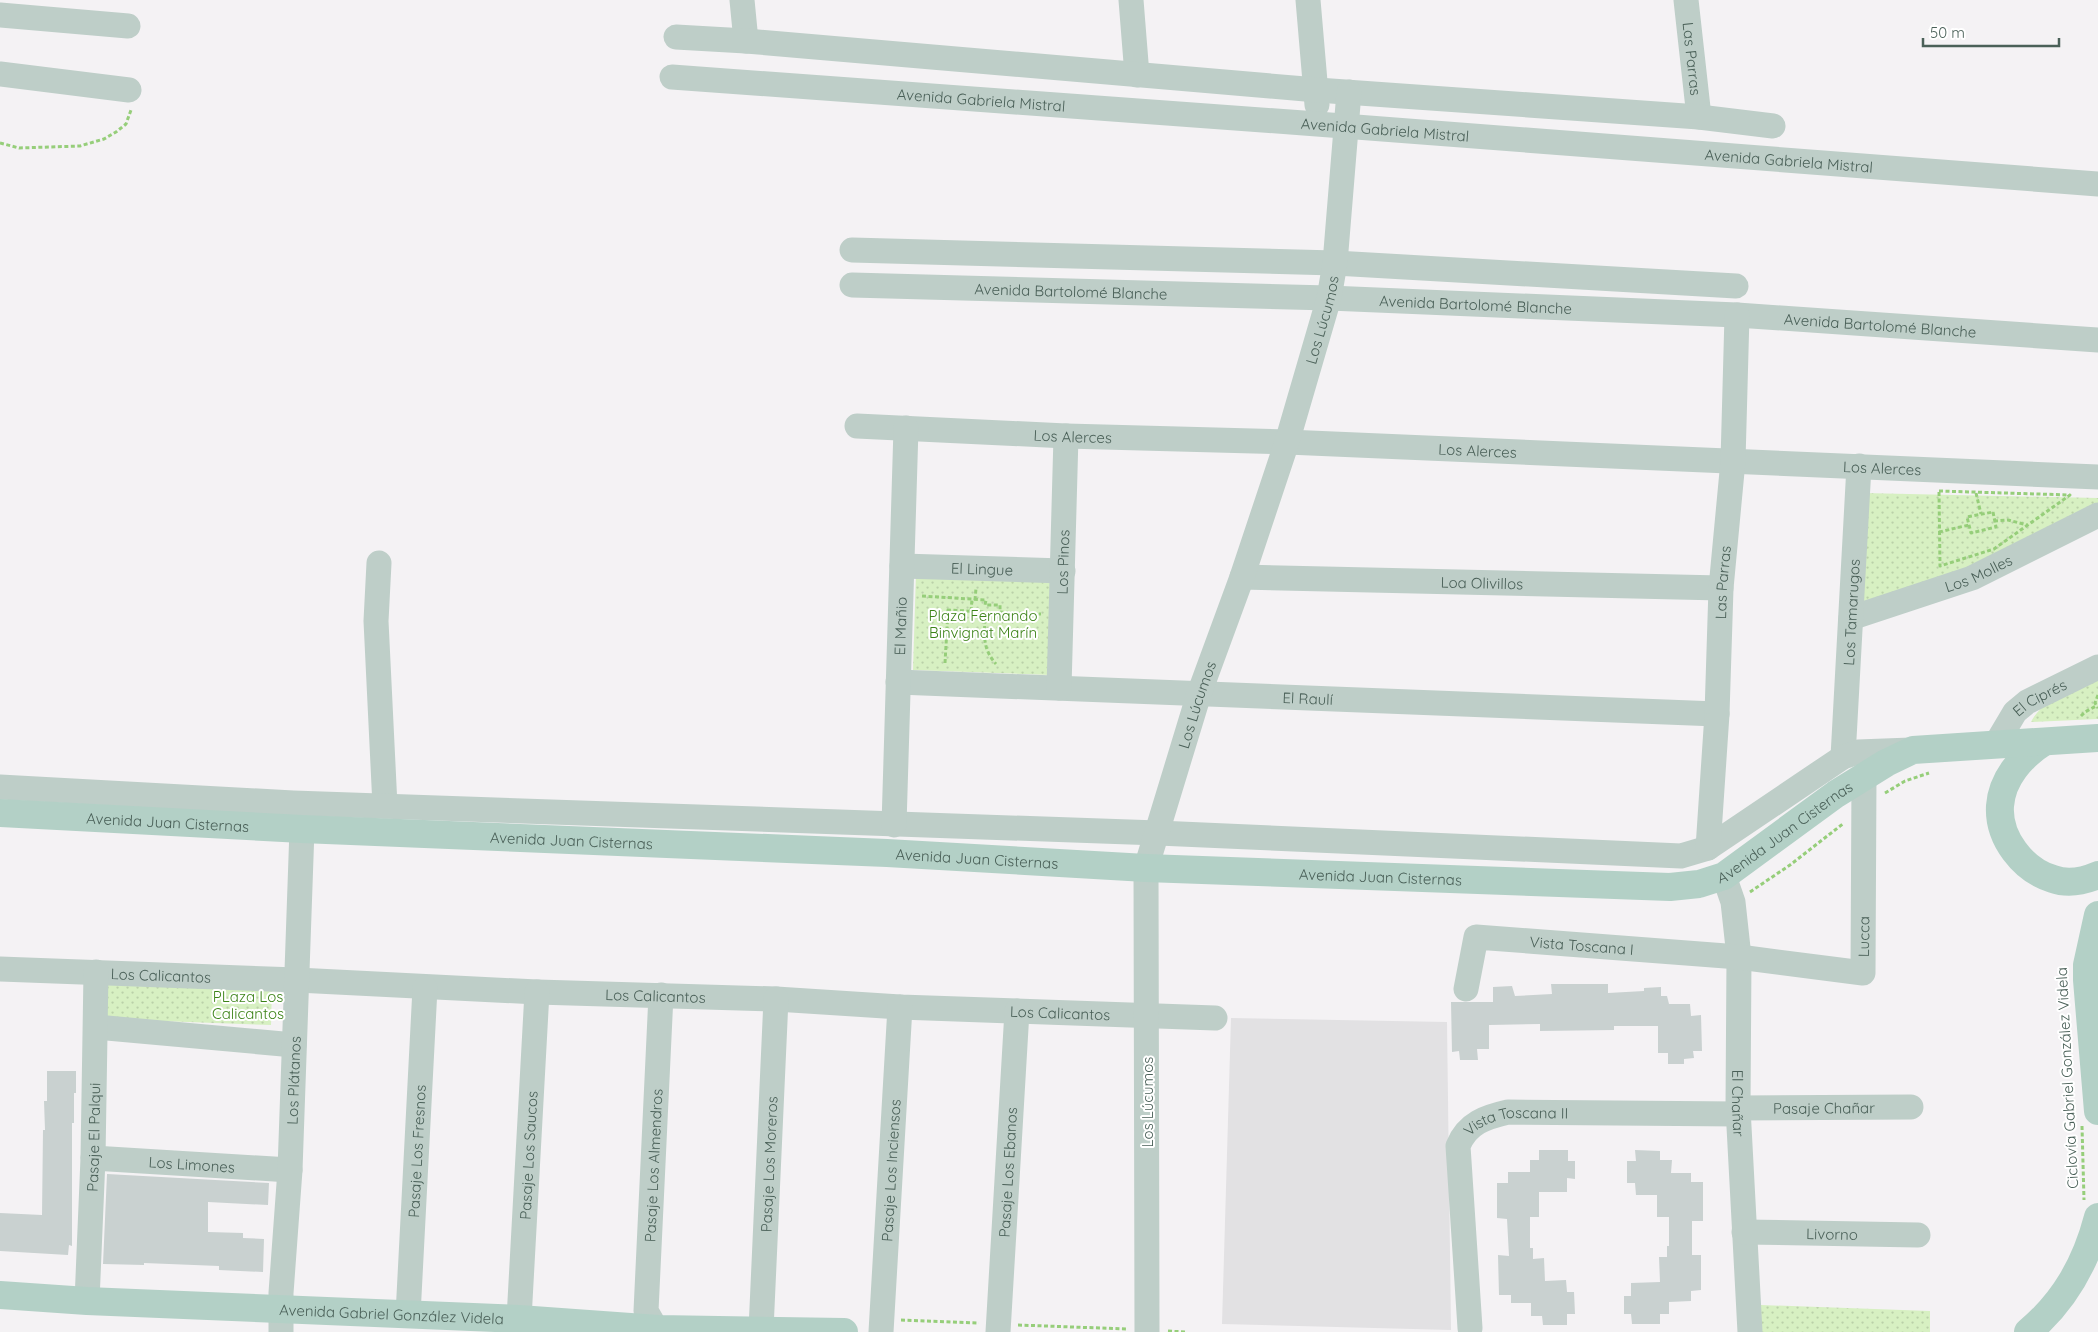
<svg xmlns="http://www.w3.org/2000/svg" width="2098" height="1332" viewBox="0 0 2098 1332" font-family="Quicksand,sans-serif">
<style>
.education{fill:#e2e1e3}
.grass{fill:url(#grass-dots)}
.building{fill:#c9d1d0}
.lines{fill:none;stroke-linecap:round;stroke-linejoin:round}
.path{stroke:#96ce7a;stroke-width:3;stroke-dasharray:4 2.5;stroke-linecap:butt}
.minor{stroke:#becec8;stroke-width:25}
.major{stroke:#b3d0c6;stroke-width:28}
.labels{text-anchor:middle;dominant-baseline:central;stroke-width:4;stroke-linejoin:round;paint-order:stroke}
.street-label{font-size:15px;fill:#4a6058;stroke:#fff}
.park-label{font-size:15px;fill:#3c8318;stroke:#fff}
</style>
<defs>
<pattern id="grass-dots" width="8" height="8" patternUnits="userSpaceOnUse" patternTransform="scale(1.25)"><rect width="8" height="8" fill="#d7f0c2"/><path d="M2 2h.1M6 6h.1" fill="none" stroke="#bad0a9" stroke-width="1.8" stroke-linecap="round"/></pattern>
</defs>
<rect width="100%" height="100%" fill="#f4f2f4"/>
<path class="education" d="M1231,1018L1447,1022L1451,1330L1222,1324Z"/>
<g class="grass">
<path d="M1863,493L2098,498V510L1862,613Z"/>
<path d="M916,573L1053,578L1050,675L913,670Z"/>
<path d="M2098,676V719L2031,722C2043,698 2075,688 2098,676Z"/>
<path d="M106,982L272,986L271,1025L106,1019Z"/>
<path d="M1761,1305L1930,1311V1332H1760Z"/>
</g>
<g class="building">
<path d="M1551,984H1608V993L1644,991V988L1661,987V996H1667L1669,1004H1690L1691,1016L1701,1015L1702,1051H1693L1694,1058L1684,1059V1064H1668V1053H1658V1026H1614V1030L1540,1031V1024L1489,1025V1049H1477L1478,1060H1460L1459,1051L1452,1052L1451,1002H1493V987L1512,986L1515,996L1552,994Z"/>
<path d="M47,1071H76V1093H74V1123H72V1246L69,1245L68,1255L0,1251V1213L42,1215L43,1130H45L44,1101H47Z"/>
<path d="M1539,1150H1568V1161H1575V1179L1567,1178V1192H1539V1217H1530V1248H1533V1259L1544,1258L1545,1281L1566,1280L1567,1292H1574L1575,1314H1567V1325H1543L1542,1316H1531V1303H1511V1295H1499L1498,1255L1509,1256L1507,1219L1497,1218V1183H1508V1172H1530V1160H1539Z"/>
<path d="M1635,1150L1660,1151V1160H1672L1671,1173H1691V1182H1703V1221H1692V1255H1701V1290L1691,1291V1301L1669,1302V1314H1660V1324H1632L1631,1314H1624V1296H1631V1283L1660,1282L1659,1257H1667V1246H1669V1217H1657V1195H1636L1635,1183H1627V1161H1636Z"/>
<path d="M107,1174L269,1183L268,1205L208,1202V1232L243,1233V1238L264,1239L263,1272L219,1270V1266L144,1263V1265L103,1264Z"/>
</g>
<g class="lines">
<g class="path">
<path d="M0,143L19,148L80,146L104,139L116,132L126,124L131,110"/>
<path d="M1939,491L2070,495L1994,549L1940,566Z"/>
<path d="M1976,493L1981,514"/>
<path d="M1993,512L1996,527L1971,533L1967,517Z"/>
<path d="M1994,521L2008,520L2027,525"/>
<path d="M1939,532L1969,525"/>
<path d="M922,596L986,600L985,605H1000V612L1041,614"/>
<path d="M975,600L976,588"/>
<path d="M971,611L972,599"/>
<path d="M945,663L948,610L985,612C985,634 981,647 996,664"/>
<path d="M2098,695L2095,703L2098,708"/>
<path d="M2081,716L2085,712L2096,706"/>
<path d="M1885,793L1905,781L1929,773"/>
<path d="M1750,892L1790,865L1844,823"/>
<path d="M2082,1126L2084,1200"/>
<path d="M901,1320L979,1323"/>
<path d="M1018,1325L1127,1329"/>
<path d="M1168,1331L1185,1332"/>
</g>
<g class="minor">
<path d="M742,0L746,41"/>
<path d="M1131,0L1137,75"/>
<path d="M1308,0L1317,105"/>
<path id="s1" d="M1686,0L1699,117"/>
<path d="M0,15L128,26"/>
<path d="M676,37L746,41L1317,90L1699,117L1773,126"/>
<path d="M0,74L129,90"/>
<path id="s2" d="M672,77L1317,124L2098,184"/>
<path d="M852,250L1335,263L1736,286"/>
<path id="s3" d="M852,285L1329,298L1737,315L2098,340"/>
<path id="s4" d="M857,426L1066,436L1287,442L2098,477"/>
<path d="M379,563L376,621L385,806"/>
<path id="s5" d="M902,566L1063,571"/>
<path id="s6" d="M1242,577L1721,588"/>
<path id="s7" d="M1851,618L1972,578L2098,515"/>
<path id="s8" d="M898,682L1717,714"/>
<path id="s9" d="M1059,688L1066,436"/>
<path id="s10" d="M1996,744L2015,712L2027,702L2098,667"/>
<path id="s11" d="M1843,757L1859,466"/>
<path d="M0,787L293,803L1158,833L1681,856L1708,848L1843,757L1858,752L1911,750"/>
<path id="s12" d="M894,825L906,428"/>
<path id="s13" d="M1708,848L1717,714L1721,588L1733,461L1737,315"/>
<path id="s14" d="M1724,876L1733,902L1739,957L1738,1108L1750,1332"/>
<path id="s15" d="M0,969L297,980L537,992L776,999L900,1007L1215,1018"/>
<path id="s16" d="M1466,989L1476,937L1739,957L1863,973L1864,776"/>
<path d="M96,1027L294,1045"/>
<path id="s17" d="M1738,1108L1911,1107"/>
<path id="s18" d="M93,1158L290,1170"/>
<path id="s19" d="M1744,1232L1918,1235"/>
<path id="s20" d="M87,1301L93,1158L96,972"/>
<path id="s21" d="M408,1315L425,988"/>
<path id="s22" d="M519,1319L537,992"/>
<path id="s23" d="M1470,1328L1458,1146C1467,1123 1486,1117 1508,1112L1738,1114"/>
<path id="s24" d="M761,1330L776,999"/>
<path id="s25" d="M281,1332V1293L290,1170L302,829"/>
<path id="s26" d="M658,1332L646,1311L661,995"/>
<path id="s27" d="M881,1332L900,1007"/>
<path id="s28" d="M998,1332L1017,1011"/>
<path id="s29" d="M1147,1332L1146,868L1199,694L1242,577L1287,442L1329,298L1335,263L1349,92"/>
</g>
<g class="major">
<path d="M2044,742C2022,756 2002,778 2000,806C1998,838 2023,870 2053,879C2067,884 2084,881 2098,875"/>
<path id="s30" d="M0,813L302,829L887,853L1146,868L1670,887L1699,884L1724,876L1836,794L1886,763L1913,750L2098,738"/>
<path d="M2098,915L2087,965V980L2098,1111"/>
<path id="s31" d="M0,1295L87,1301L519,1319L658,1329L844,1332"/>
<path d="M2028,1332C2065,1301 2086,1263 2098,1217"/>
</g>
</g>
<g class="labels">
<g class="street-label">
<text stroke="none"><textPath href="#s1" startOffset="59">Las Parras</textPath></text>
<text stroke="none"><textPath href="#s2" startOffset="310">Avenida Gabriela Mistral</textPath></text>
<text stroke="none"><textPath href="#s2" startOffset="715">Avenida Gabriela Mistral</textPath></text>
<text stroke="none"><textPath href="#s2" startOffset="1120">Avenida Gabriela Mistral</textPath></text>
<text stroke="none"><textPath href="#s3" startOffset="219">Avenida Bartolomé Blanche</textPath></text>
<text stroke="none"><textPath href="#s3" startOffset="624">Avenida Bartolomé Blanche</textPath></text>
<text stroke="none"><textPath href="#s29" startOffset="1040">Los Lúcumos</textPath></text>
<text stroke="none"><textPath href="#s3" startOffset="1029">Avenida Bartolomé Blanche</textPath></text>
<text stroke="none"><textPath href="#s4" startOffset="216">Los Alerces</textPath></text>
<text stroke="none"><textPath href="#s4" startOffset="621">Los Alerces</textPath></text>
<text stroke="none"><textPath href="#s4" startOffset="1026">Los Alerces</textPath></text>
<text stroke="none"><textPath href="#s9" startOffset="126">Los Pinos</textPath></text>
<text stroke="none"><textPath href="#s5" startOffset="80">El Lingue</textPath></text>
<text stroke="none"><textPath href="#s7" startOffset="135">Los Molles</textPath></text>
<text stroke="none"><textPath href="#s13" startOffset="266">Las Parras</textPath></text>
<text stroke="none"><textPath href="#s6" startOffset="240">Loa Olivillos</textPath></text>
<text stroke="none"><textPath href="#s11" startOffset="145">Los Tamarugos</textPath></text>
<text stroke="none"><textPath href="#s12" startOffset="199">El Mañio</textPath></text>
<text stroke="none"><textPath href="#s8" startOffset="410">El Raulí</textPath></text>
<text stroke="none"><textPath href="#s10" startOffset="66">El Ciprés</textPath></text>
<text stroke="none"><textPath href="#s29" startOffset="635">Los Lúcumos</textPath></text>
<text stroke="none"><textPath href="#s30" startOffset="168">Avenida Juan Cisternas</textPath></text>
<text stroke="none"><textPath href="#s30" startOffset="1802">Avenida Juan Cisternas</textPath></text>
<text stroke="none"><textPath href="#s30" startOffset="572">Avenida Juan Cisternas</textPath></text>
<text stroke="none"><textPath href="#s30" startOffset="978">Avenida Juan Cisternas</textPath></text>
<text stroke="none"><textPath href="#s30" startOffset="1382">Avenida Juan Cisternas</textPath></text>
<text stroke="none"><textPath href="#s16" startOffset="478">Lucca</textPath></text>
<text stroke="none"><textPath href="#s16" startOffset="159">Vista Toscana I</textPath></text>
<text stroke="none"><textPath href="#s15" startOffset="161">Los Calicantos</textPath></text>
<text stroke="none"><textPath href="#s15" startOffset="656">Los Calicantos</textPath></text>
<text stroke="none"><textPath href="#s15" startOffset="1061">Los Calicantos</textPath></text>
<text transform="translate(2067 1078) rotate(-93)">Ciclovía Gabriel González Videla</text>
<text stroke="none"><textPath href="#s25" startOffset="252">Los Plátanos</textPath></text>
<text transform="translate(1147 1102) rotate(-90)">Los Lúcumos</text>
<text stroke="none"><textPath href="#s14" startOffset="229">El Chañar</textPath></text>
<text stroke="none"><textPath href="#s17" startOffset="86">Pasaje Chañar</textPath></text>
<text stroke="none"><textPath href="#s23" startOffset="252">Vista Toscana II</textPath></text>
<text stroke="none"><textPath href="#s20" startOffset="164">Pasaje El Palqui</textPath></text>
<text stroke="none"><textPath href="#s21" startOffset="164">Pasaje Los Fresnos</textPath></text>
<text stroke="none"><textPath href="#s22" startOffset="164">Pasaje Los Saucos</textPath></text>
<text stroke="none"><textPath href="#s18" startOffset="99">Los Limones</textPath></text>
<text stroke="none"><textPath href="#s26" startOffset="170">Pasaje Los Almendros</textPath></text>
<text stroke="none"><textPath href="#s24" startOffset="166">Pasaje Los Moreros</textPath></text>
<text stroke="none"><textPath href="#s27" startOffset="162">Pasaje Los Inciensos</textPath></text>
<text stroke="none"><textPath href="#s28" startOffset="160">Pasaje Los Ebanos</textPath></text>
<text stroke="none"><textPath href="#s19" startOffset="88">Livorno</textPath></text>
<text stroke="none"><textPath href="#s31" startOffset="392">Avenida Gabriel González Videla</textPath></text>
</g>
<g class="park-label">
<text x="983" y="615">Plaza Fernando<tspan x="983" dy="17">Binvignat Marín</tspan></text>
<text x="248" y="996">PLaza Los<tspan x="248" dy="17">Calicantos</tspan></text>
</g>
</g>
<path d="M1923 38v8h136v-8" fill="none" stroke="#4a6058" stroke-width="2.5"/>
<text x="1930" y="38" font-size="15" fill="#4a6058" stroke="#ffffff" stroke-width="4" paint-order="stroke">50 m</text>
</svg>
